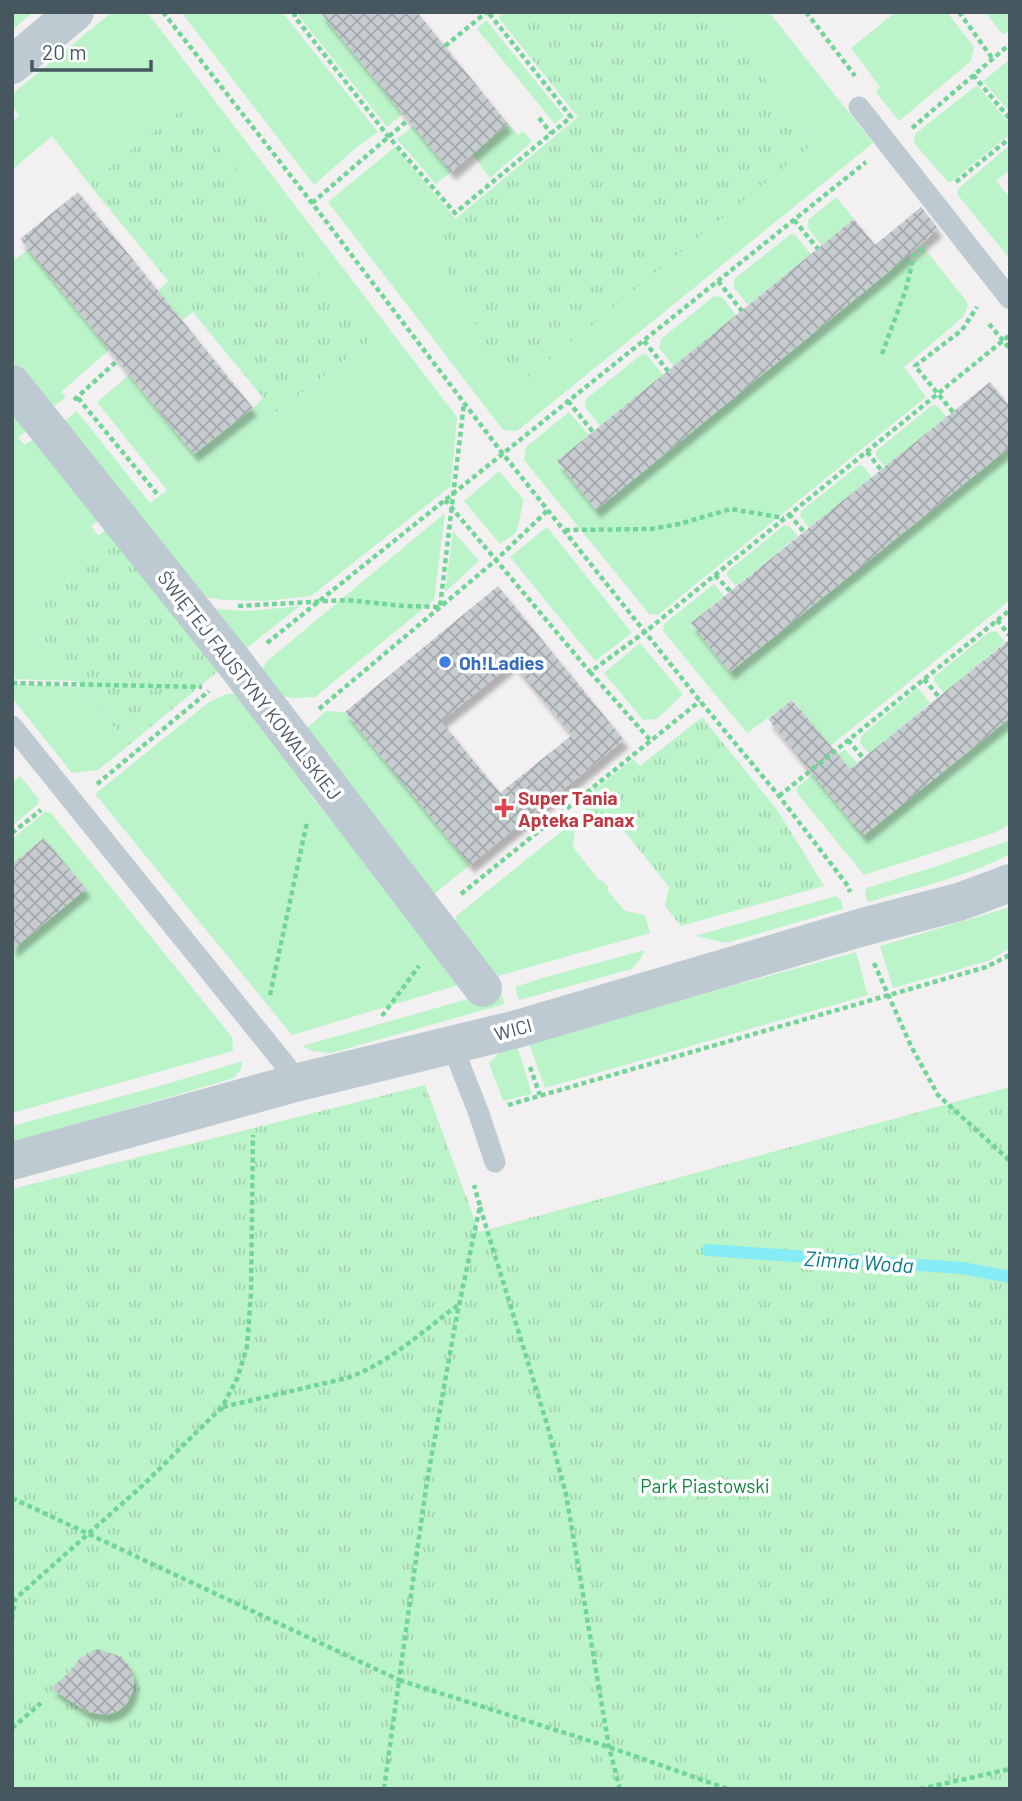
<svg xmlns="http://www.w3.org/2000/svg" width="1022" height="1801" viewBox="0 0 1022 1801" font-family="Barlow,sans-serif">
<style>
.grass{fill:#bcf4ca}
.park{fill:url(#park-tufts)}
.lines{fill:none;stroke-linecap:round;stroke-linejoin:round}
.stream{stroke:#85ebf4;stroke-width:12}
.building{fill:url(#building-cross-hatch);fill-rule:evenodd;filter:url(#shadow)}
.path{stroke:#71d597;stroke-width:4.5;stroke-dasharray:5 3.5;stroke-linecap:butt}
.service{stroke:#bdcad1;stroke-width:21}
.minor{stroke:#bdcad1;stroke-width:38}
.shop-dot{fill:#3f7fe0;stroke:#fff;stroke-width:2.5}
.health-dot{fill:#e0444e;stroke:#fff;stroke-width:2.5}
.labels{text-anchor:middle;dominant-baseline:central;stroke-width:7;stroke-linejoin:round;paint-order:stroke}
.shop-label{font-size:19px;font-weight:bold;fill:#366cbe;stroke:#fff;text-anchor:start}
.street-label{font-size:19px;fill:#475760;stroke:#fff}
.health-label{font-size:19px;font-weight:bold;fill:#be3a42;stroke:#fff;text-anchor:start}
.park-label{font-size:19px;fill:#0f843b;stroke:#fff}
.water-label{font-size:21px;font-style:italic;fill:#057c87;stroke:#fff}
</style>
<defs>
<pattern id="park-tufts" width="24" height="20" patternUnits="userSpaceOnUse" patternTransform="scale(1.75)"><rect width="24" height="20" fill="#bcf4ca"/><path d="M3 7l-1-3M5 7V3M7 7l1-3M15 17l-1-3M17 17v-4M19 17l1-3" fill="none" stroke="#a3d3b0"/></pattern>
<pattern id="building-cross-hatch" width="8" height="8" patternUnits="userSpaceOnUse" patternTransform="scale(1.75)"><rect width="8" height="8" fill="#c7ccd0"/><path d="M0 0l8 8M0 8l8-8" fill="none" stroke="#a3a8ac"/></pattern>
<filter id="shadow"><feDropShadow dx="4.5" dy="8" stdDeviation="2" flood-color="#0004"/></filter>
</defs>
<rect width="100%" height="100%" fill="#f3f0f1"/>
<g class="grass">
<path d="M12,12H33L12,31Z"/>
<path d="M112,12H146L150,16L457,417L451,486L311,596L265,601L222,600L201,596L62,423L77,411L150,503L167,490L97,402L129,375L194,454L253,408L265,421L372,339L186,107L89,184L52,136L12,170V121L19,116L12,105V94Z"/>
<path d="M181,12H282L378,132L356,148L314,185Z"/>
<path d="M299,12H320L403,114L387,127L299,16Z"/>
<path d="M713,12H769L873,143L517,431L503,430L328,202L395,147L459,223L815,142Z"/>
<path d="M896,12H947L974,47L971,61L899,121L876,92L880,87L851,48Z"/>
<path d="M985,12H1010V30L1003,35Z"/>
<path d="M486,20L564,116L555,124L477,29Z"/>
<path d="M1010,59V113L983,81Z"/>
<path d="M977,85L1010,124V134L951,182H948L914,143L915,134Z"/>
<path d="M508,124L518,135L523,131L532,142L490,178L472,154Z"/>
<path d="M413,126L451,172L436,184L397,139Z"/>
<path d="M1010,145V170L996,181L1010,198V259L957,194L958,189Z"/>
<path d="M836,197L854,219L822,246L808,228V220Z"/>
<path d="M791,234L795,235L811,254L748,305L734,288V279Z"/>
<path d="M28,249L109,350L61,392L66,397L51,409L12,361V254L16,259Z"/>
<path d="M925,249L967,302L968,307L962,318L904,367L926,397L658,615L649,614L524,460L526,447L569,412L589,435L557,462L596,509L910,254V264Z"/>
<path d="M714,296L722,297L736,315L674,366L659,348L661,339Z"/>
<path d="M642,354L647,355L663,375L600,426L585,407L586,399Z"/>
<path d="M12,405L30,428L18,438L25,445L37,436L102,517L91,526L99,536L109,527L114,533L46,625L43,641L76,681L12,679Z"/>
<path d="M936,405L947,417L885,467L876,456V451L931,406Z"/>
<path d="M1010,447V600L807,765L812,724L793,700L747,733L663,631L664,624L714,584L724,596L691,623L730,672Z"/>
<path d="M859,465L863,466L872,477L809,528L800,516L801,511Z"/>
<path d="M499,471L524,500L516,533L500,544L464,501Z"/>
<path d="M445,513L434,600L315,697L294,698L272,695L260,675L266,662Z"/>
<path d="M784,525L789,526L798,536L736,586L727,576V572Z"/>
<path d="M547,527L632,633L595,661L510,557Z"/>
<path d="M453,531L479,561L445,592Z"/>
<path d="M300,606L239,654L216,609L248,611Z"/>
<path d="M996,631L1005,642L944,693L934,681V677L989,632Z"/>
<path d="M640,643L683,694L657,719L643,720L604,673Z"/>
<path d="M12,684L81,687L129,745L98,770L72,773L12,698Z"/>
<path d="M918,688L930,703L869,754L860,743L862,735Z"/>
<path d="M226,694H241L316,777L310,794L462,984L292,1035L95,794L209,702Z"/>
<path d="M326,711L345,712L470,865L433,895L305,730Z"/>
<path d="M1010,718V824L994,833L864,875L797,793L796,788L845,749L857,763L825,789L863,836Z"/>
<path d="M20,776L39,799L38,804L12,826V782Z"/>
<path d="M45,812L51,813L232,1037L233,1051L12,1113V950L86,889L44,838L12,864V839Z"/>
<path d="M572,823L575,827L573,847L599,880L602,881L608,886V891L625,911L645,915L650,933L498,976L455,923L456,916Z"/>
<path d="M1010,840V854C966,877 916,888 868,902L865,893L867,888L934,867Z"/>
<path d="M836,896L841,900L843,909L726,943L695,936Z"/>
<path d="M1007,908L1010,913V948L988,961L893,988L880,946Z"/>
<path d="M645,950L641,958L632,969L519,1000L515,987L546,977Z"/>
<path d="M856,952L868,995L545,1088L529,1044L728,987Z"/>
<path d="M500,990L505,1004L331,1053L312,1051L302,1046Z"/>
<path d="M517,1046L532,1094L503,1101L489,1063L499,1053Z"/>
<path d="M243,1061L241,1069L234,1078L12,1143V1126L170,1083Z"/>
</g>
<g class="park">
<path d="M504,12H713L815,142L511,391L433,244L459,224L455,219L578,117L498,17Z"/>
<path d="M186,106L372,339L265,421L253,408L263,398L193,312L182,320L158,291L168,281L89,184Z"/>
<path d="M114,533L222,668L129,745L43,641L46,625L28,602Z"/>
<path d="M702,717L778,811L824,886L681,926L665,906L669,887L620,826L598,825L579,802L633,759L640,766Z"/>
<path d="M425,1085L479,1232L1010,1087V1789H12V1189Z"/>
</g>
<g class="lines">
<path class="stream" d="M708,1250L962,1268L1010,1277"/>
</g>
<g class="building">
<path d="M320,12H417L508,124L451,172Z"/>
<path d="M78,192L253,408L194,454L20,239Z"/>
<path d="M921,207L938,229L886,274L596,510L557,461L854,219L875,245Z"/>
<path d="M990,382L1010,407V447L730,672L691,623Z"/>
<path d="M498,586L624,740L470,865L345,712ZM513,663L572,735L500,793L441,721Z"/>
<path d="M1010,639V718L863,836L768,719L792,700L850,769Z"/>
<path d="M44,838L86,889L12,950V864Z"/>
<path d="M98,1649L122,1657L130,1667L134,1679L133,1691L127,1703L118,1711L106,1715L87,1712L51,1688L71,1671L80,1658Z"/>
</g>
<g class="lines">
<g class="path">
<path d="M163,12L312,203L503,454L700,701L779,796L848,886L850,892"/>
<path d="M294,12L295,17L388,136L455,213L571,117L488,12"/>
<path d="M806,12L855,76"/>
<path d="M959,12L992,58"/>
<path d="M445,46L487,12"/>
<path d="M973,75L1010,119"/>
<path d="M539,118L551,133"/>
<path d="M912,128L1010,44"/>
<path d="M956,182L1010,138"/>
<path d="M312,203L408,120"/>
<path d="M794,220L818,249"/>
<path d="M718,281L742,311"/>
<path d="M989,324L1010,349"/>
<path d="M644,341L668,371"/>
<path d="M882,354L906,289L914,255L926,245"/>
<path d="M78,398L158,495"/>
<path d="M74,400L118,360"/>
<path d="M568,401L593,432"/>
<path d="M953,412L915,366L962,330L977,307"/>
<path d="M867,452L881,470"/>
<path d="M445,500L496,560L548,510"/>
<path d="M789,514L804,532"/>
<path d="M565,530L651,529L679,524L731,509L784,518"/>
<path d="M715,575L730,591"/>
<path d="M238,606L347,600L403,606L440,607L464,403"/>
<path d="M997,620L1010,636"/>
<path d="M267,643L866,162"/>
<path d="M590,672L651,741"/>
<path d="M924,679L939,697"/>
<path d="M12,683L202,687"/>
<path d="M319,709L496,560L590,672L645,632L1010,335"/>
<path d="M848,740L863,758"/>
<path d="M97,784L209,691"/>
<path d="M779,796L1010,610"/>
<path d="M12,833L41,810"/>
<path d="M461,894L700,701"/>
<path d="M874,963L911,1046L938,1095L1010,1161"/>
<path d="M270,995L307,822"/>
<path d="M382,1016L419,966"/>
<path d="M530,1067L540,1095"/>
<path d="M508,1105L986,967L1010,955"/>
<path d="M480,1207L547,1424L566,1494L609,1747L620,1789"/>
<path d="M223,1407L347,1378C388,1364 423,1331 458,1305"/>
<path d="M12,1498L399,1680L427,1481L457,1315L480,1206L474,1185"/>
<path d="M12,1619L15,1599L142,1486L222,1407L237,1379L247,1347L251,1293L253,1135"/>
<path d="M12,1728L41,1703"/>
<path d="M384,1789L399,1680L609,1747L728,1789"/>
<path d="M920,1789L1010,1769"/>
</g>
<g class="service">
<path d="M859,107L1010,299"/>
<path d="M12,726L299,1082"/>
<path d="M452,1045L478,1111L495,1162"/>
</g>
<g class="minor">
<path d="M12,65L75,12"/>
<path d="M12,384L237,666L483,988"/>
<path d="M12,1161L299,1082L517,1029L863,927L959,902L1010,883"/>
</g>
</g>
<circle class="shop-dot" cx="445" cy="662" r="7"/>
<path class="health-dot" d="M500.5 797.5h7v7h7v7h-7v7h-7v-7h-7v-7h7z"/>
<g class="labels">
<g class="shop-label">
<text x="459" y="662">Oh!Ladies</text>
</g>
<g class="street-label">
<text transform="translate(250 685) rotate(52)">ŚWIĘTEJ FAUSTYNY KOWALSKIEJ</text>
<text transform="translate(513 1029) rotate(-15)">WICI</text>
</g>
<g class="health-label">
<text x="518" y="797">Super Tania<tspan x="518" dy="22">Apteka Panax</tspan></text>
</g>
<g class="park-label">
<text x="705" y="1485">Park Piastowski</text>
</g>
<g class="water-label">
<text transform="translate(859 1261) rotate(4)">Zimna Woda</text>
</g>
</g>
<rect width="1022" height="1801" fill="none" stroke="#475760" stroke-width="28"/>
<path d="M32 60v10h119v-10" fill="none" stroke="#475760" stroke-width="3.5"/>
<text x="42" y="60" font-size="21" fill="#475760" stroke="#ffffff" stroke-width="5" paint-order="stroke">20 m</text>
</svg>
